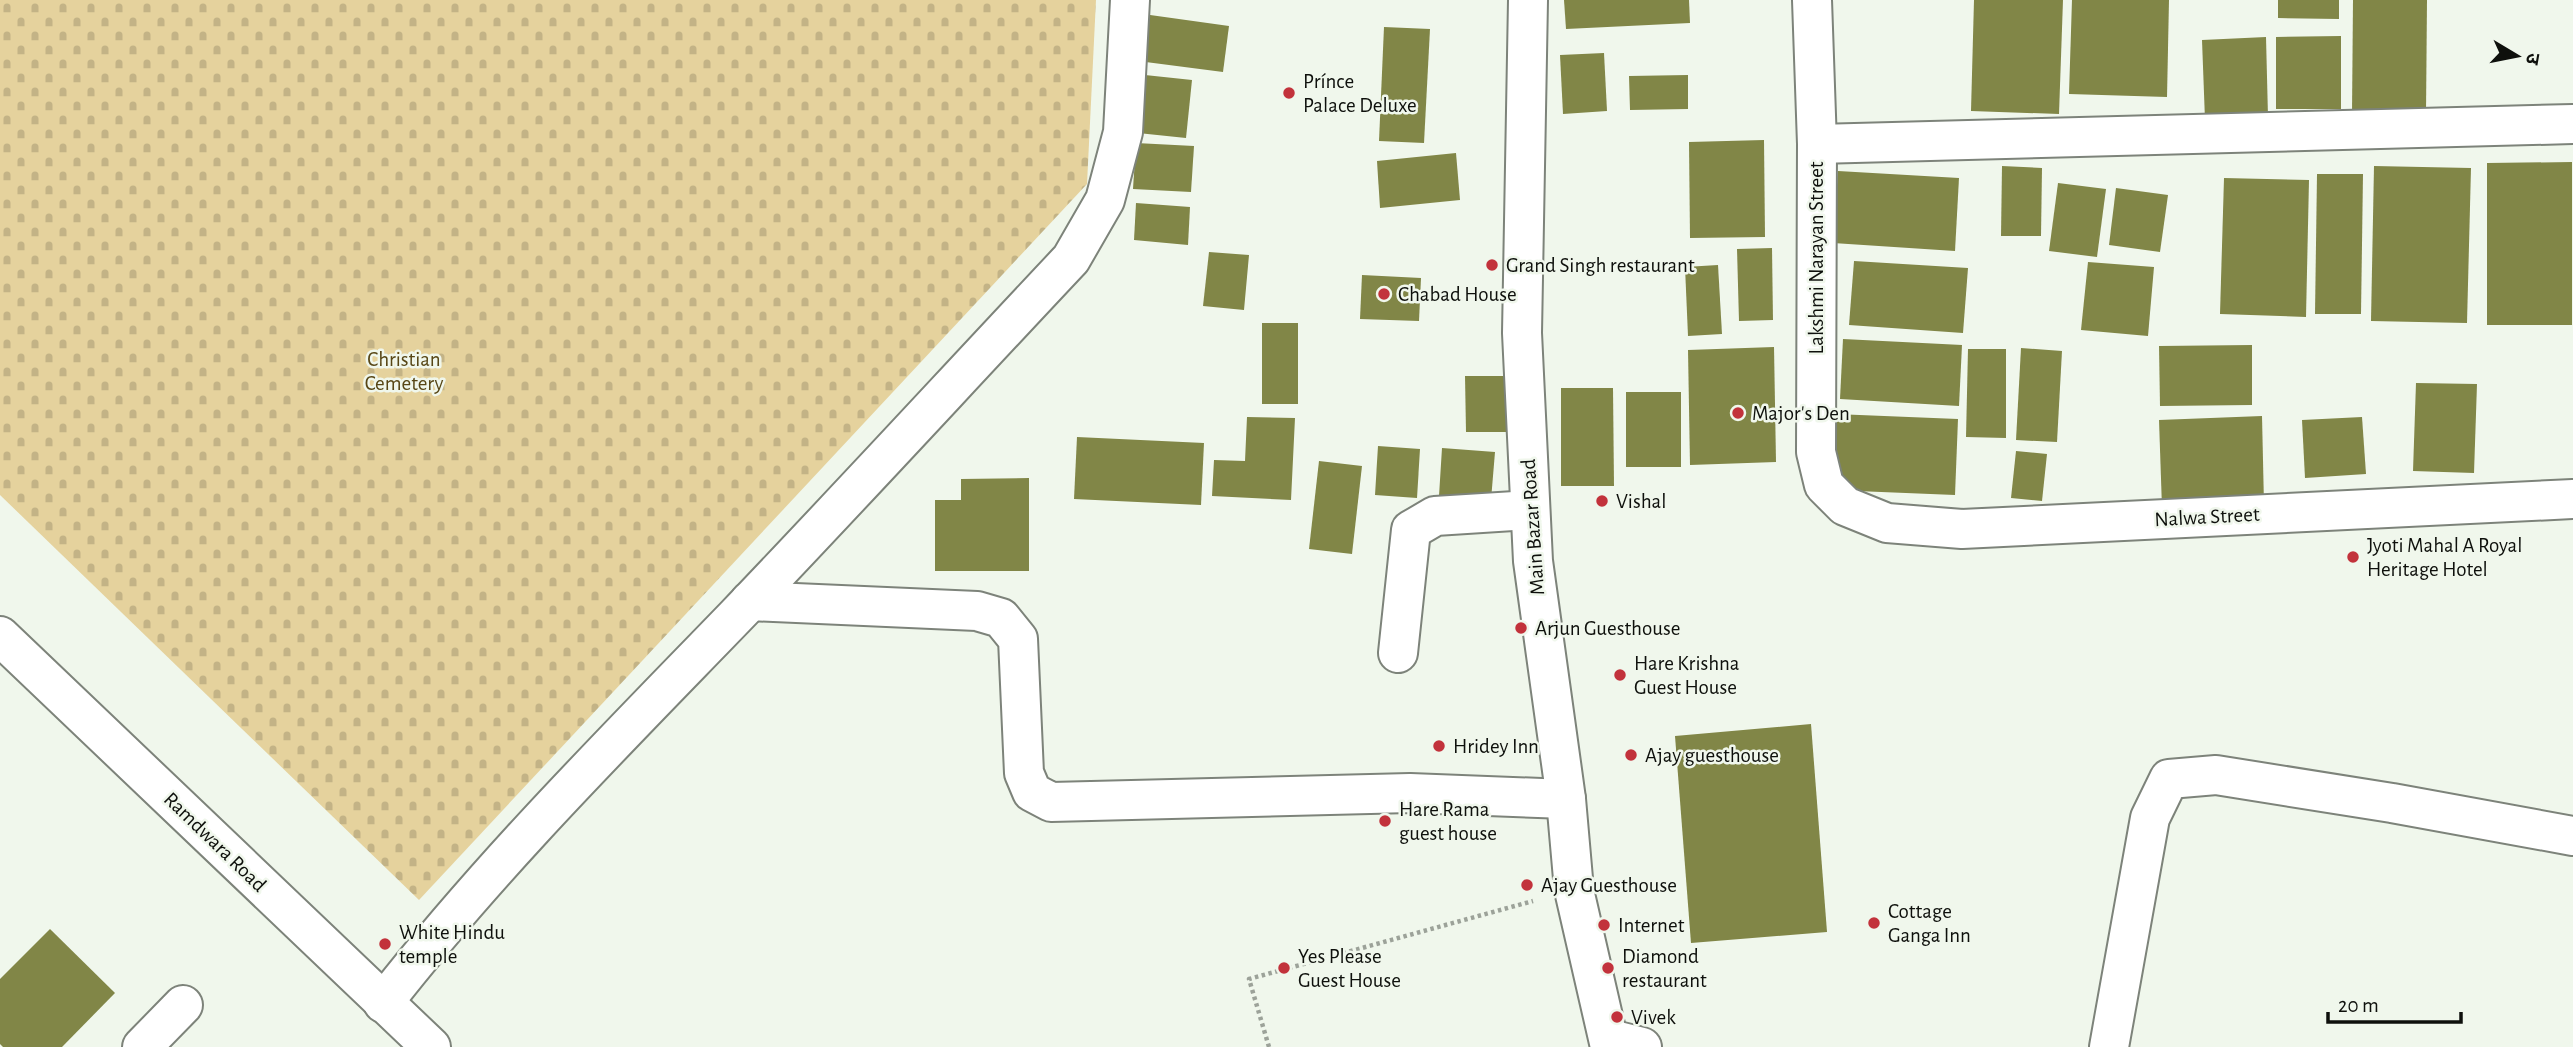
<svg xmlns="http://www.w3.org/2000/svg" width="2573" height="1047" viewBox="0 0 2573 1047" font-family="'Alegreya Sans','Noto Sans Devanagari',sans-serif">
<style>
.cemetery{fill:url(#cemetery-stones)}
.building{fill:#818647}
.lines{fill:none;stroke-linecap:round;stroke-linejoin:round}
.minor-casing{stroke:#7d837a;stroke-width:42}
.path{stroke:#9ca299;stroke-width:4.5;stroke-dasharray:3.5 3.5;stroke-linecap:butt}
.minor{stroke:#fff;stroke-width:38}
.poi-dot{fill:#c2323b;stroke:#f0f7ec;stroke-width:2.5}
.labels{text-anchor:middle;dominant-baseline:central;stroke-width:5;stroke-linejoin:round;paint-order:stroke}
.poi-label{font-size:21px;fill:#0e100c;stroke:#f0f7ec;text-anchor:start}
.street-label{font-size:21px;fill:#0e100c;stroke:#f0f7ec}
.park-label{font-size:21px;fill:#574615;stroke:#f0f7ec}
</style>
<defs>
<pattern id="cemetery-stones" width="16" height="16" patternUnits="userSpaceOnUse" patternTransform="scale(1.75)"><rect width="16" height="16" fill="#e5d29d"/><path d="M2 7V4a2 2 0 0 1 4 0v3zM10 15v-3a2 2 0 0 1 4 0v3z" fill="#c3b386"/></pattern>
</defs>
<rect width="100%" height="100%" fill="#f0f7ec"/>
<path class="cemetery" d="M0,0H1096L1087,184L419,900L0,495Z"/>
<g class="building">
<path d="M1564,0H1689L1690,23L1566,29Z"/>
<path d="M1974,0H2063L2059,114L1971,111Z"/>
<path d="M2072,0H2169L2167,97L2069,94Z"/>
<path d="M2278,0H2339V19L2278,18Z"/>
<path d="M2353,0H2427L2426,113H2352Z"/>
<path d="M1143,14L1229,26L1223,72L1138,61Z"/>
<path d="M1384,27L1430,29L1424,143L1379,141Z"/>
<path d="M2341,36V109H2276V37Z"/>
<path d="M2266,37L2268,117L2205,120L2202,40Z"/>
<path d="M1604,53L1607,111L1563,114L1560,55Z"/>
<path d="M1145,75L1192,80L1186,138L1138,133Z"/>
<path d="M1688,75V109L1630,110L1629,76Z"/>
<path d="M1764,140L1765,237L1690,238L1689,142Z"/>
<path d="M1136,143L1194,146L1191,192L1133,189Z"/>
<path d="M1456,153L1460,200L1380,208L1377,161Z"/>
<path d="M2572,162V325H2487V163Z"/>
<path d="M2002,166L2042,168L2041,236H2001Z"/>
<path d="M2374,166L2471,168L2467,323L2371,321Z"/>
<path d="M1838,171L1959,178L1955,251L1833,243Z"/>
<path d="M2317,174H2363L2361,314H2315Z"/>
<path d="M2224,178L2309,180L2306,317L2220,314Z"/>
<path d="M2058,183L2106,189L2097,257L2049,251Z"/>
<path d="M2116,188L2168,195L2160,252L2109,245Z"/>
<path d="M1136,203L1190,207L1188,245L1134,240Z"/>
<path d="M1772,248L1773,320L1739,321L1737,249Z"/>
<path d="M1209,252L1249,255L1244,310L1203,306Z"/>
<path d="M1854,261L1968,268L1963,333L1849,325Z"/>
<path d="M2088,262L2154,267L2148,336L2081,330Z"/>
<path d="M1718,265L1722,334L1688,336L1685,267Z"/>
<path d="M1362,275L1421,278L1419,321L1360,319Z"/>
<rect x="1262" y="323" width="36" height="81"/>
<path d="M1843,339L1962,345L1959,406L1840,399Z"/>
<path d="M2252,345V405L2160,406L2159,346Z"/>
<path d="M1774,347L1776,462L1690,465L1688,350Z"/>
<path d="M2021,348L2062,351L2057,442L2016,440Z"/>
<path d="M1968,349H2006V438L1966,437Z"/>
<path d="M1465,376H1506L1507,432H1466Z"/>
<path d="M2416,383L2477,384L2474,473L2413,471Z"/>
<path d="M1561,388H1613L1614,486H1561Z"/>
<rect x="1626" y="392" width="55" height="75"/>
<path d="M1835,414L1958,419L1955,495L1832,490Z"/>
<path d="M2262,416L2264,505L2162,508L2159,420Z"/>
<path d="M1247,417L1295,418L1291,500L1212,496L1214,460L1245,461Z"/>
<path d="M2362,417L2366,474L2305,478L2302,420Z"/>
<path d="M1077,437L1204,443L1201,505L1074,499Z"/>
<path d="M1378,446L1420,449L1417,498L1375,495Z"/>
<path d="M1442,448L1495,452L1491,500L1439,496Z"/>
<path d="M2016,451L2047,454L2042,501L2011,498Z"/>
<path d="M1319,461L1362,466L1352,554L1309,549Z"/>
<path d="M1029,478V571H935V500H961V479Z"/>
<path d="M1811,724L1827,932L1691,943L1675,736Z"/>
<path d="M50,929L115,993L62,1047H3L0,1044V979Z"/>
</g>
<g class="lines">
<g class="minor-casing">
<g id="minor">
<path d="M1528,0L1522,333L1533,561L1566,799L1574,890L1610,1047"/>
<path d="M1812,0L1817,144L1816,452L1824,485L1845,506L1887,523L1962,529L2573,499"/>
<path d="M1817,144L2573,124"/>
<path d="M750,601L977,611L1001,618L1018,639L1024,773L1032,792L1051,802L1410,793L1566,799"/>
<path d="M0,636L431,1047"/>
<path d="M1398,653L1411,530L1435,516L1529,510"/>
<path d="M383,1003C490,866 614,742 735,617C848,499 959,378 1071,259L1105,200L1123,132L1130,0"/>
<path d="M1610,1039L1642,1047"/>
<path d="M142,1047L183,1005"/>
<path d="M2109,1047L2150,818L2169,779L2216,775L2392,803L2573,836"/>
</g>
</g>
<path class="path" d="M1269,1047L1249,979L1533,901"/>
<use href="#minor" class="minor"/>
</g>
<g class="poi-dot">
<circle cx="1289" cy="93" r="7"/>
<circle cx="1492" cy="265" r="7"/>
<circle cx="1384" cy="294" r="7"/>
<circle cx="1738" cy="413" r="7"/>
<circle cx="1602" cy="501" r="7"/>
<circle cx="2353" cy="557" r="7"/>
<circle cx="1521" cy="628" r="7"/>
<circle cx="1620" cy="675" r="7"/>
<circle cx="1439" cy="746" r="7"/>
<circle cx="1631" cy="755" r="7"/>
<circle cx="1385" cy="821" r="7"/>
<circle cx="1527" cy="885" r="7"/>
<circle cx="1874" cy="923" r="7"/>
<circle cx="1604" cy="925" r="7"/>
<circle cx="385" cy="944" r="7"/>
<circle cx="1284" cy="968" r="7"/>
<circle cx="1608" cy="968" r="7"/>
<circle cx="1617" cy="1017" r="7"/>
</g>
<g class="labels">
<g class="poi-label">
<text x="1303" y="81">Prínce<tspan x="1303" dy="24">Palace Deluxe</tspan></text>
<text x="1506" y="265">Grand Singh restaurant</text>
<text x="1398" y="294">Chabad House</text>
<text x="1752" y="413">Major's Den</text>
<text x="1616" y="501">Vishal</text>
<text x="2367" y="545">Jyoti Mahal A Royal<tspan x="2367" dy="24">Heritage Hotel</tspan></text>
<text x="1535" y="628">Arjun Guesthouse</text>
<text x="1634" y="663">Hare Krishna<tspan x="1634" dy="24">Guest House</tspan></text>
<text x="1453" y="746">Hridey Inn</text>
<text x="1645" y="755">Ajay guesthouse</text>
<text x="1399" y="809">Hare Rama<tspan x="1399" dy="24">guest house</tspan></text>
<text x="1541" y="885">Ajay Guesthouse</text>
<text x="1888" y="911">Cottage<tspan x="1888" dy="24">Ganga Inn</tspan></text>
<text x="1618" y="925">Internet</text>
<text x="399" y="932">White Hindu<tspan x="399" dy="24">temple</tspan></text>
<text x="1298" y="956">Yes Please<tspan x="1298" dy="24">Guest House</tspan></text>
<text x="1622" y="956">Diamond<tspan x="1622" dy="24">restaurant</tspan></text>
<text x="1631" y="1017">Vivek</text>
</g>
<g class="street-label">
<text transform="translate(1816 258) rotate(-90)">Lakshmi Narayan Street</text>
<text transform="translate(2207 517) rotate(-3)">Nalwa Street</text>
<text transform="translate(1533 527) rotate(-94)">Main Bazar Road</text>
<text transform="translate(215 842) rotate(44)">Ramdwara Road</text>
</g>
<g class="park-label">
<text x="404" y="359">Christian<tspan x="404" dy="24">Cemetery</tspan></text>
</g>
</g>
<g transform="translate(2517 56) rotate(100)" stroke="#f0f7ec" stroke-width="5" paint-order="stroke">
<path d="M0-5L12 26L0 18L-12 26Z" fill="#0e100c"/>
<text y="-10" font-size="19" font-weight="bold" text-anchor="middle" fill="#0e100c">उ</text>
</g>
<path d="M2328 1012v10h133v-10" fill="none" stroke="#0e100c" stroke-width="3.5"/>
<text x="2338" y="1012" font-size="21" fill="#0e100c" stroke="#f0f7ec" stroke-width="5" paint-order="stroke">20 m</text>
</svg>
